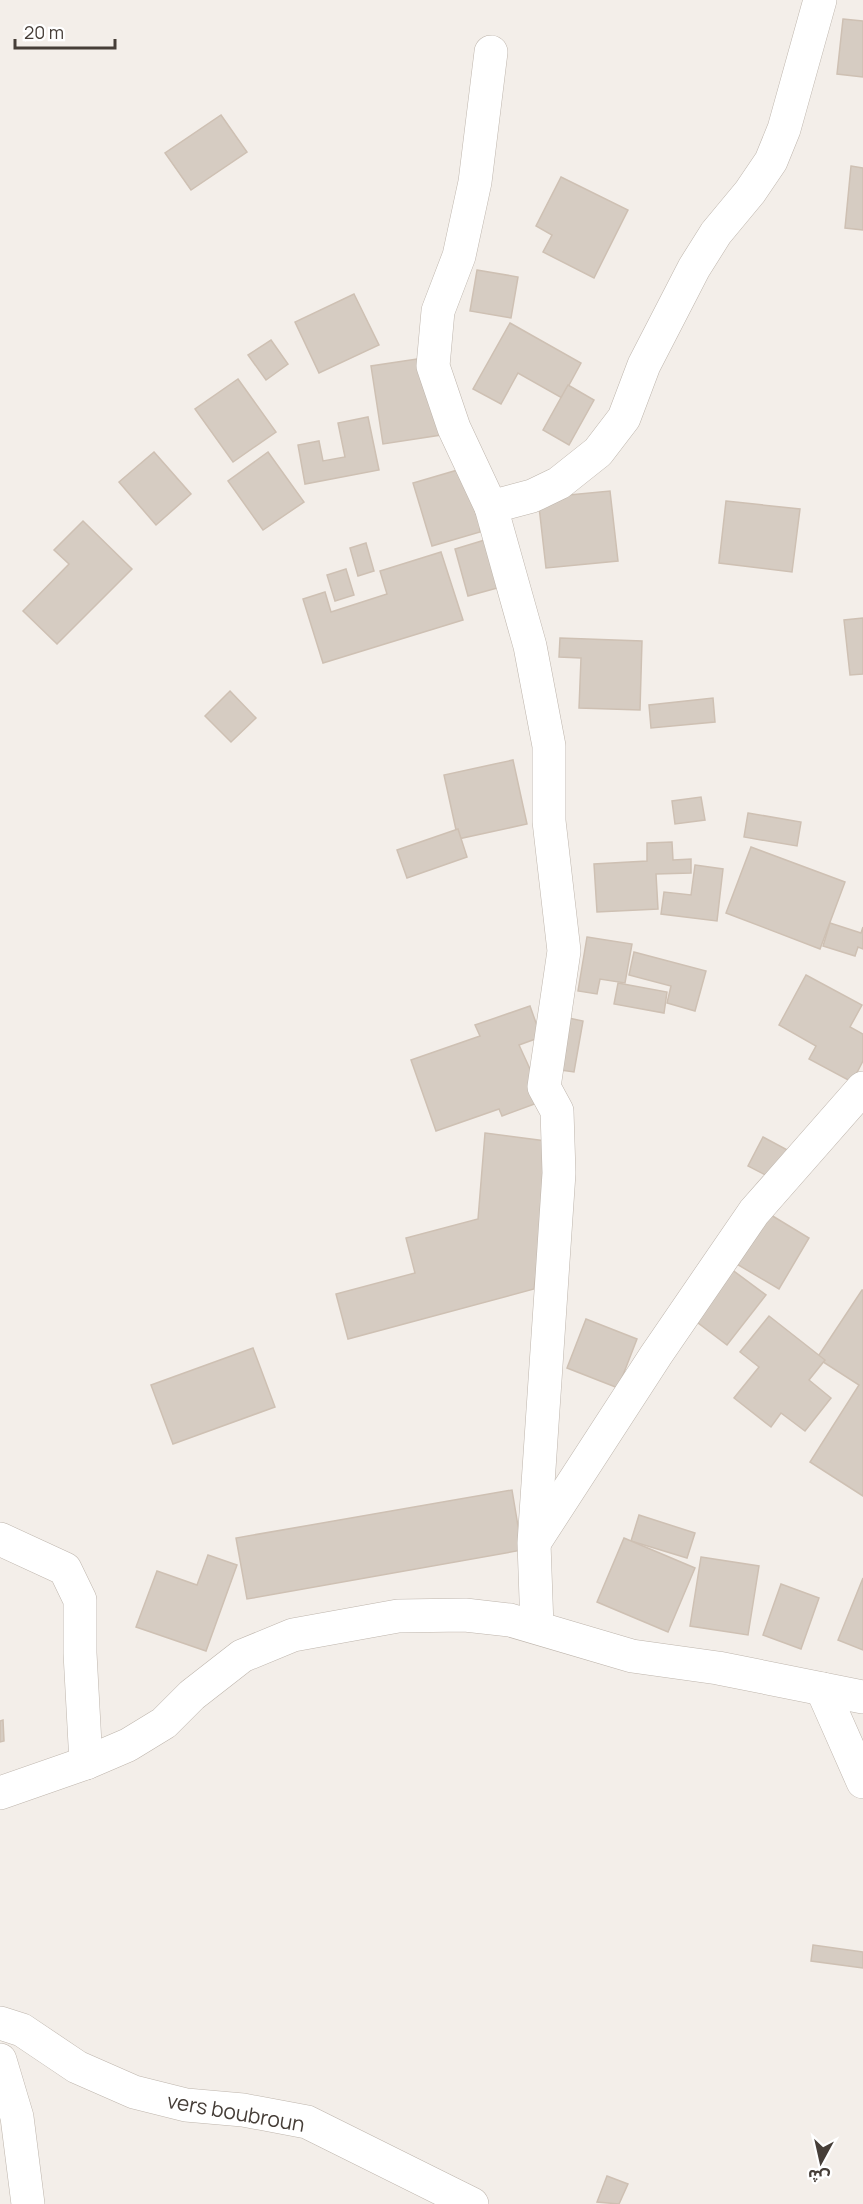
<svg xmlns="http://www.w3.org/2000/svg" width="863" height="2204" viewBox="0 0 863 2204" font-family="Manrope,'Noto Sans Arabic',sans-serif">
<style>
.building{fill:#d6ccc2;stroke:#cec0b3;stroke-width:1.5}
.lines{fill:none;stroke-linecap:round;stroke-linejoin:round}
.minor-casing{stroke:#beb5ac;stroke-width:34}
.minor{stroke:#fff;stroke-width:33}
.labels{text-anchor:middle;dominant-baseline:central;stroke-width:6;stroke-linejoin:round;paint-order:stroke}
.street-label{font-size:21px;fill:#463e38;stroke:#fff}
</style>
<rect width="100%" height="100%" fill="#f3eee9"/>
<g class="building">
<path d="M843,19L863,21V77L837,74Z"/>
<path d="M221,115L247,152L191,190L165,153Z"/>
<path d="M851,166L863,168V230L845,228Z"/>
<path d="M561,177L628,210L594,278L543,252L552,235L536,226Z"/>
<path d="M477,270L518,277L511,318L470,311Z"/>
<path d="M354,294L379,345L319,373L295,322Z"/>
<path d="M510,323L581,363L562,398L518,373L501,404L473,389Z"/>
<path d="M271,340L288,364L266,380L248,355Z"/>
<path d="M430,357L441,435L383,444L371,366Z"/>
<path d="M238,379L276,432L233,462L195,409Z"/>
<path d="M568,385L594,400L569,445L543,430Z"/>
<path d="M368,417L379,470L305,484L298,445L319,441L323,461L345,457L338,423Z"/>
<path d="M154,452L191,494L156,525L119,482Z"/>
<path d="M268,452L304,502L263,530L228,481Z"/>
<path d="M461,469L479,500L480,532L432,546L413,483Z"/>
<path d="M610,491L618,561L546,568L538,498Z"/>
<path d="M726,501L800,509L792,572L719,563Z"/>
<path d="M83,521L132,569L57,644L23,611L69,564L54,550Z"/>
<path d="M488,539L501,587L468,596L455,549Z"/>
<path d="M366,543L374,571L358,576L350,548Z"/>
<path d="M441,552L463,620L323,663L303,599L325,592L331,612L387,594L380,571Z"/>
<path d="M346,569L354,595L335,601L327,575Z"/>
<path d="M863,618V674L850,675L844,620Z"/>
<path d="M560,638L642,641L640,710L579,708L581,658L559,657Z"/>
<path d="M230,691L256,718L231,742L205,716Z"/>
<path d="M713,698L715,722L651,728L649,705Z"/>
<path d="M513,760L527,824L458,839L444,775Z"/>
<path d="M701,797L705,820L675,824L672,801Z"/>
<path d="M748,813L801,822L797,846L744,837Z"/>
<path d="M458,829L467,857L407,878L397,850Z"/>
<path d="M672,842L673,860L691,859V873L656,874L658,909L597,912L594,864L647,861V843Z"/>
<path d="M751,847L845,882L820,949L726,913Z"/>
<path d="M695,865L723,869L717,921L661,914L664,892L691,895Z"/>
<path d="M830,923L861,933L863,927V949L858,947L855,956L823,946Z"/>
<path d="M587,937L632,944L625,983L600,979L597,994L578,991Z"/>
<path d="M634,952L706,971L695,1011L667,1003L671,986L629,975Z"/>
<path d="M806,975L862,1005L850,1027L863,1034V1061L852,1082L809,1059L816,1046L779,1025Z"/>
<path d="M618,983L667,992L664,1013L614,1004Z"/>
<path d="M530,1006L541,1037L519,1045L541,1093L540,1102L502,1116L499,1109L436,1131L411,1060L480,1036L475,1025Z"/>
<path d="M564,1017L583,1021L574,1072L554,1069Z"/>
<path d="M485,1133L546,1141L549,1176L534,1289L348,1339L336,1294L415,1273L406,1238L478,1219Z"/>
<path d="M763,1137L793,1153L777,1181L748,1166Z"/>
<path d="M766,1212L809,1238L779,1289L735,1263Z"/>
<path d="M727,1266L766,1295L727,1345L689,1316Z"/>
<path d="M862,1290H863V1496L810,1462L859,1385L817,1358Z"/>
<path d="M769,1316L825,1360L809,1380L831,1398L805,1431L781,1413L771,1427L734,1398L759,1367L740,1352Z"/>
<path d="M586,1319L637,1339L618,1388L567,1368Z"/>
<path d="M253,1348L275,1407L173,1444L151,1385Z"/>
<path d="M512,1490L522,1550L247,1599L236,1538Z"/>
<path d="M639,1515L695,1533L687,1558L631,1541Z"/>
<path d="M624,1538L695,1568L668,1632L597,1602Z"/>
<path d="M208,1555L237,1565L206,1651L136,1627L157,1571L197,1585Z"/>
<path d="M701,1557L759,1566L748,1635L690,1626Z"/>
<path d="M863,1578V1650L838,1640Z"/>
<path d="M781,1584L819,1598L801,1649L763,1635Z"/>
<path d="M3,1720L4,1741L0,1742V1721Z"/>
<path d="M813,1945L863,1952V1968L811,1961Z"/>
<path d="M607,2176L628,2184L619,2204L597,2202Z"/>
</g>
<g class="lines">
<g class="minor-casing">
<g id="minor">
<path d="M491,507L454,428L433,366L438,311L459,256L475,182L491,52"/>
<path d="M0,1539L65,1569L80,1600V1653L86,1763"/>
<path d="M536,1540L656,1355L754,1212L863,1088"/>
<path d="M537,1627L534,1543L559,1173L557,1111L544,1087L564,951L549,821V746L530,646L491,507L532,496L559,483L598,452L624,418L644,365L694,268L716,233L750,192L771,161L784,129L820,0"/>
<path d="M822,1689L863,1782"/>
<path d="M0,1793L86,1763L128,1745L164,1723L192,1695L242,1656L293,1635L398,1616L465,1615L510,1620L632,1656L718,1668L863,1697"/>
<path d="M0,2023L22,2030L77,2067L134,2092L186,2105L243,2110L307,2122L472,2204"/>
<path d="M0,2060L17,2117L28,2204"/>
</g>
</g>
<use href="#minor" class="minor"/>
</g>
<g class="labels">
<g class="street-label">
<text transform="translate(236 2112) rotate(10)">vers boubroun</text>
</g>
</g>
<g transform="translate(821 2162) rotate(188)" stroke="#ffffff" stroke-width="4.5" paint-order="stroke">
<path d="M0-4.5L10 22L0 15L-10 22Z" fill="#463e38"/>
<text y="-9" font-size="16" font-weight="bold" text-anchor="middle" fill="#463e38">ش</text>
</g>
<path d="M15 39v9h100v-9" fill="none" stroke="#463e38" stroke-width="3"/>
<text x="24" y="39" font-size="18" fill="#463e38" stroke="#ffffff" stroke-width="4.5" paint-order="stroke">20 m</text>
</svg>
